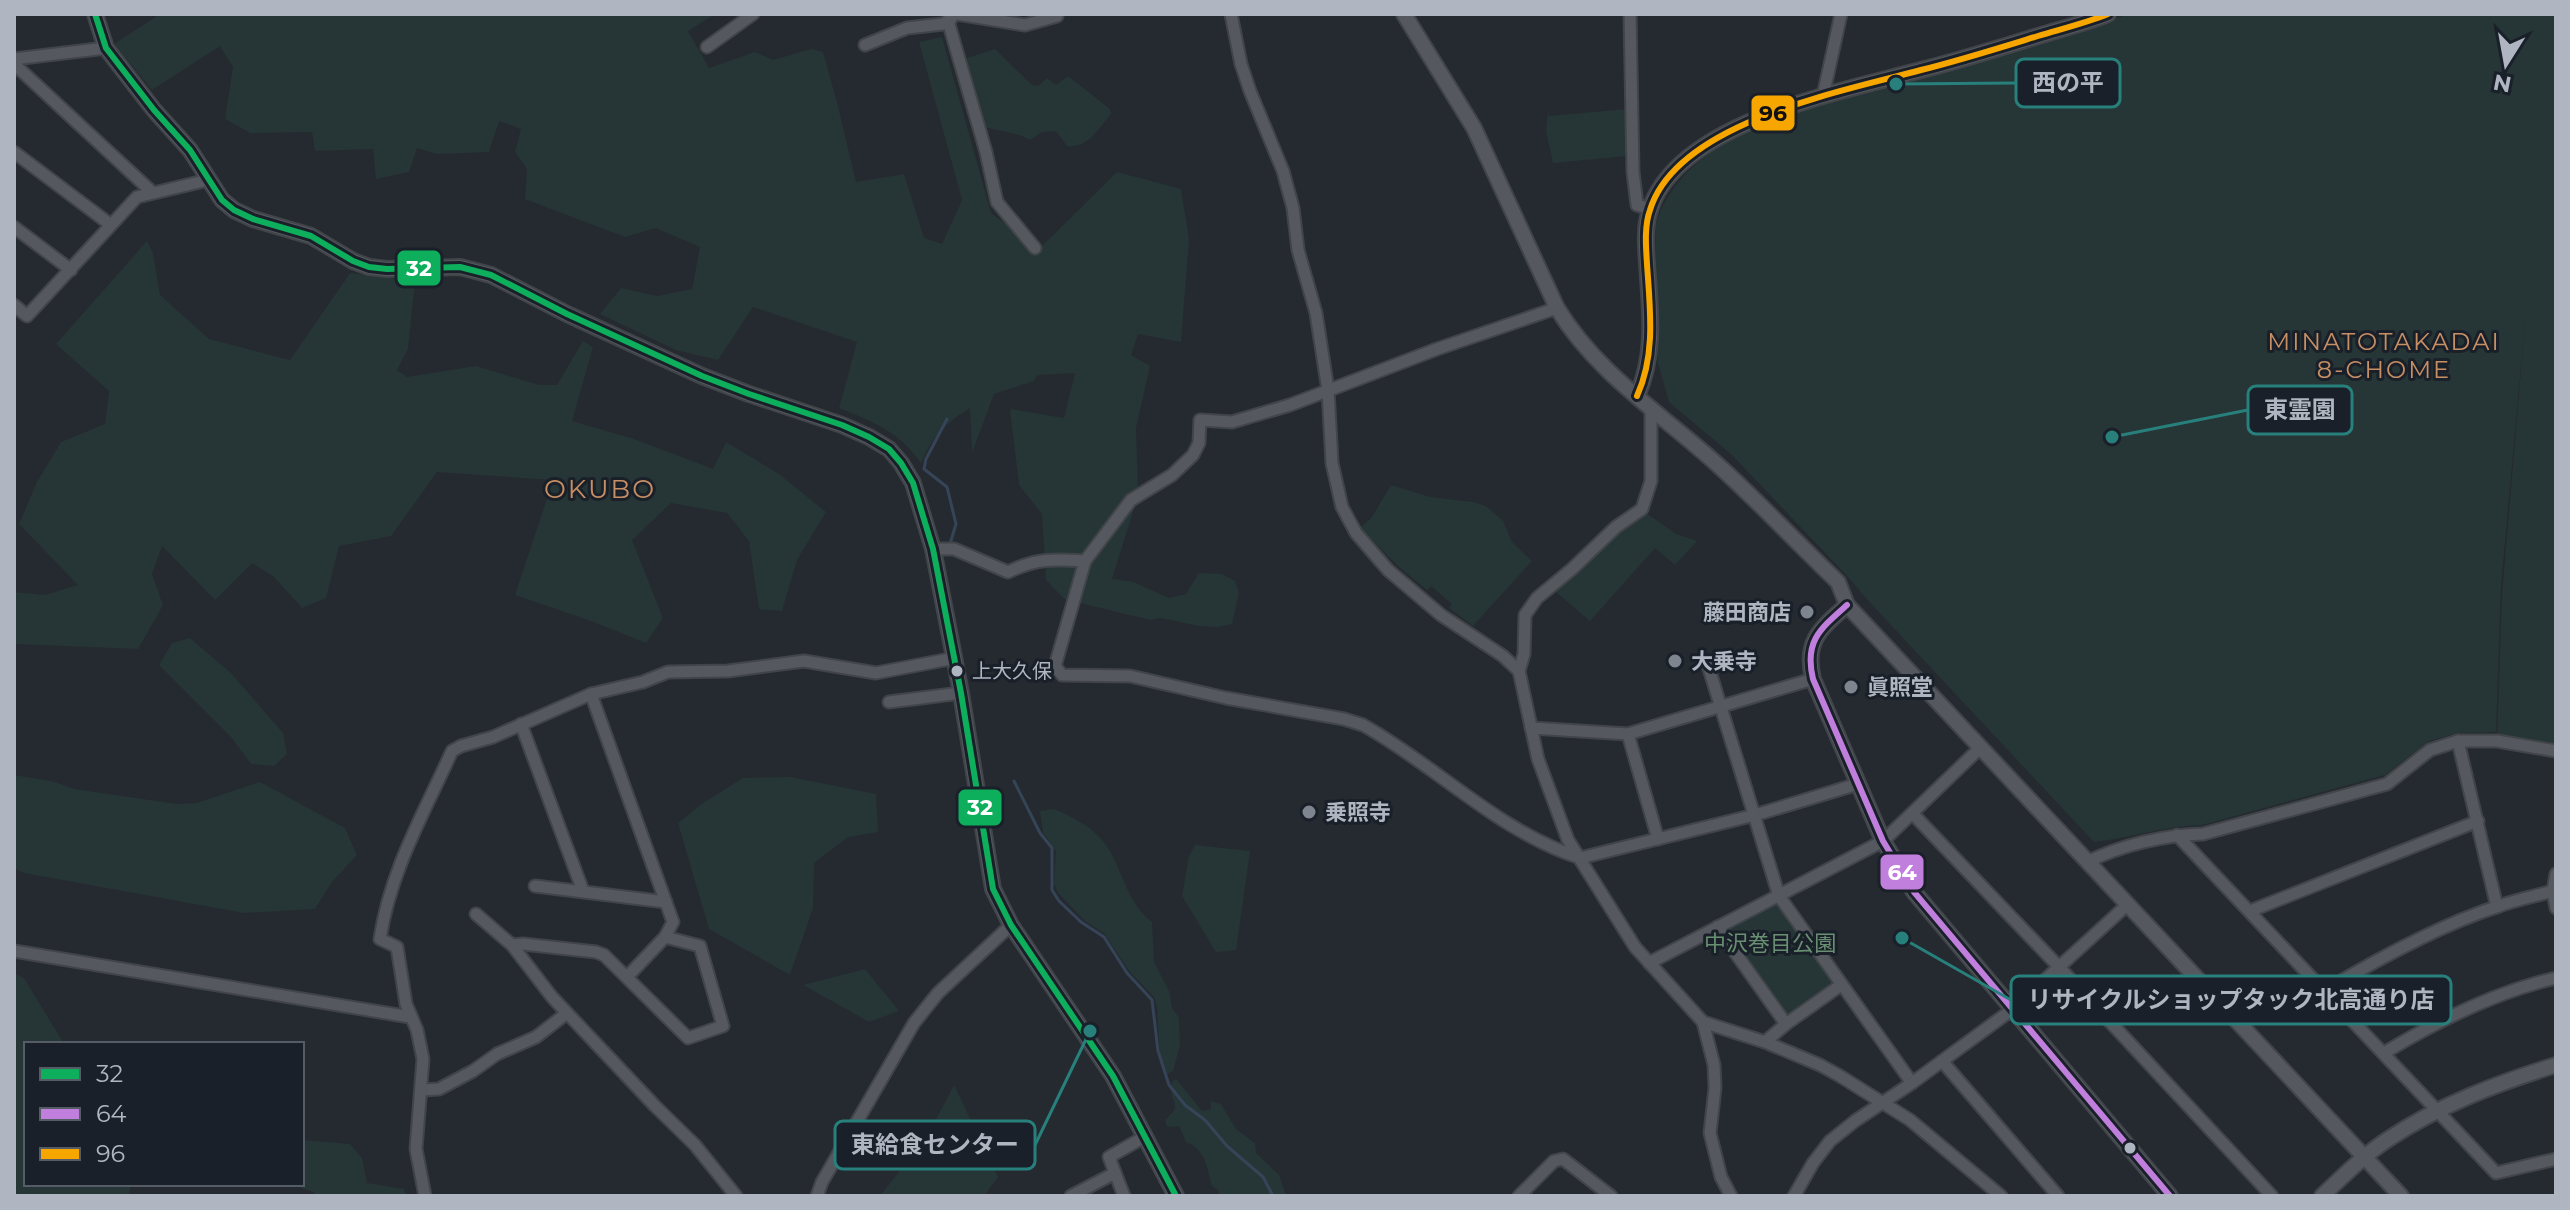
<svg xmlns="http://www.w3.org/2000/svg" width="2570" height="1210" viewBox="0 0 2570 1210" font-family="Montserrat,'Noto Sans JP',sans-serif">
<style>
.green{fill:#263536}
.lines{fill:none;stroke-linecap:round;stroke-linejoin:round}
.stream{stroke:#364458;stroke-width:3}
.minor-casing{stroke:#414549;stroke-width:15}
.tertiary-casing{stroke:#414549;stroke-width:18}
.minor{stroke:#55585f;stroke-width:11}
.tertiary{stroke:#55585f;stroke-width:14}
.bus-1-casing{stroke:#1a2029;stroke-width:12}
.bus-2-casing{stroke:#1a2029;stroke-width:12}
.bus-3-casing{stroke:#1a2029;stroke-width:12}
.bus-1{stroke:#0daf5c;stroke-width:6}
.bus-2{stroke:#c07fdc;stroke-width:6}
.bus-3{stroke:#f7a600;stroke-width:6}
.poi-dot{fill:#7f858f;stroke:#1a2029;stroke-width:3}
.bus-dot{fill:#afb6c2;stroke:#1a2029;stroke-width:3}
.labels{text-anchor:middle;dominant-baseline:central;stroke-width:6;stroke-linejoin:round;paint-order:stroke}
.bus-label{font-size:20px;fill:#afb6c2;stroke:#1a2029;text-anchor:start}
.poi-label{font-size:22px;font-weight:bold;fill:#afb6c2;stroke:#1a2029;text-anchor:start}
.park-label{font-size:22px;fill:#698f72;stroke:#1a2029}
.neighbourhood-label{font-size:24px;letter-spacing:2px;fill:#c78f64;stroke:#1a2029}
.quarter-label{font-size:26px;letter-spacing:2px;fill:#c78f64;stroke:#1a2029}
.leader{fill:none;stroke:#27807b;stroke-width:3}
.callout-dot{fill:#27807b;stroke:#1a2029;stroke-width:3}
.callout{fill:#1a2029;stroke:#27807b;stroke-width:3}
.callout-label{font-size:24px;text-anchor:middle;font-weight:bold;fill:#afb6c2}
.line-badge{stroke:#1a2029;stroke-width:3}
.badge-label{font-size:22px;text-anchor:middle;font-weight:bold;fill:#fff}
.pale-badge-label{font-size:22px;text-anchor:middle;font-weight:bold;fill:#111}
</style>
<rect width="100%" height="100%" fill="#252a30"/>
<g class="green">
<path d="M160,14H715L688,31L709,68L755,52L773,60L811,49L823,52L838,106L856,182L904,174L924,238L942,244L962,200L919,42L942,37L991,213L1039,249L1117,172L1181,189L1189,239L1181,342L1138,334L1131,355L1150,366L1136,428L1138,496L1112,579L1133,582L1169,598L1186,594L1199,573L1222,574L1235,581L1239,593L1232,624L1218,627L1199,626L1161,618L1151,620L1125,614L1064,599L1046,580L1042,514L1019,485L1010,409L1064,418L1075,373L1037,375L1034,381L994,394L972,453L970,408C942,426 935,433 921,463C897,430 875,423 839,408L857,342L753,307L718,360L676,350L600,314L621,288L657,296L692,289L700,247L656,228L625,237L525,199L527,169L515,152L521,129L499,121L489,152L437,154L417,148L409,172L376,179L373,149L315,151L312,132L250,133L225,119L233,67L220,46L152,90L114,44Z"/>
<path d="M2128,14H2556V751L2497,741L2502,595L2526,310L2501,586L2496,732L2457,733L2429,741L2385,775L2202,825C2165,826 2130,838 2094,842L1873,606L1848,577L1732,455L1669,402L1658,363L1655,226C1687,121 1838,100 1931,75C1984,61 2036,45 2089,29Z"/>
<path d="M995,49L1032,85L1038,86L1047,78L1056,85L1068,76L1110,109L1111,114C1098,129 1089,148 1067,146L1056,131L1042,132L1030,140C1017,132 1000,132 985,127L979,114L967,58Z"/>
<path d="M1626,109V156L1553,163L1546,131L1548,112L1549,116Z"/>
<path d="M147,241L153,253L160,295L209,339L290,360L350,273L415,281L408,349L397,370L407,377L476,366L539,385H557L583,341L593,347L572,421L634,439L713,469L726,442L779,474L826,512L797,560L782,611L759,609L749,541L727,513L671,503L632,540L663,618L646,643L594,622L515,595L553,480L437,472L391,536L339,546L326,598L302,608L274,577L252,563L215,600L162,546L152,574L163,605L138,649L14,644V592L45,595L78,585L19,524L37,482L61,442L105,424L109,391L56,344Z"/>
<path d="M1391,485L1430,497L1473,502L1486,506L1503,521L1512,542L1532,561L1473,626L1449,608L1452,604L1431,586L1427,590L1400,568L1360,528L1372,517Z"/>
<path d="M1646,513L1676,534L1697,541L1675,565L1655,548L1590,621L1555,591L1621,531Z"/>
<path d="M190,638L231,673L283,733L287,754L274,766L251,764L231,737L159,665L172,643Z"/>
<path d="M14,775L51,781L74,789L177,804L197,803L260,782L345,828L357,855L331,883L315,909L244,913L24,873L14,868Z"/>
<path d="M790,777L876,794L878,832L848,837L814,863L813,908L790,975L709,929L678,823L703,803L743,778Z"/>
<path d="M1054,809C1071,816 1089,825 1102,840C1123,865 1124,901 1152,922L1154,962L1169,991L1172,1008L1179,1018L1180,1046L1173,1071L1167,1074L1160,1058L1157,1008L1154,997L1130,972L1104,933L1086,922L1058,893L1054,883L1056,851L1043,832L1040,811Z"/>
<path d="M1195,845L1250,851L1236,950L1216,952L1182,896L1189,856Z"/>
<path d="M1779,896L1841,985L1786,1024L1717,927Z"/>
<path d="M865,969L899,1011L869,1022L803,985Z"/>
<path d="M14,973L24,978L64,1044H26V1184H131L129,1196H19L14,1191Z"/>
<path d="M1176,1079L1202,1111L1211,1109V1101L1221,1104L1236,1129L1255,1143L1256,1153L1279,1175L1285,1193L1283,1196H1220L1218,1190L1212,1186C1207,1169 1206,1149 1186,1142L1179,1126L1167,1127L1165,1120C1186,1102 1167,1104 1172,1082Z"/>
<path d="M954,1085L998,1177L984,1196H880L929,1133Z"/>
<path d="M302,1140L350,1144L362,1158L367,1183L404,1189L406,1196H316L314,1192L288,1184H302Z"/>
</g>
<g class="lines">
<g class="stream">
<path d="M947,419L926,459L924,469L947,487L956,524L950,544"/>
<path d="M1014,781L1040,833L1052,848V890L1059,901L1081,922L1104,937L1127,973L1152,1000L1158,1051L1169,1085L1185,1105L1205,1120L1227,1146L1263,1177L1273,1196"/>
</g>
<g class="minor-casing">
<g id="minor">
<path d="M957,14L1025,25L1057,16"/>
<path d="M1231,14L1241,64L1250,91L1283,171L1293,208L1298,250L1316,313L1328,390L1332,463L1342,507L1356,533L1388,570L1441,615L1503,656L1519,671"/>
<path d="M1630,14L1633,172L1637,205L1650,209"/>
<path d="M948,21L986,152L997,202L1035,248"/>
<path d="M865,45L907,28L943,24L951,19L952,15"/>
<path d="M707,47L753,14"/>
<path d="M14,59L106,48"/>
<path d="M14,64L152,192"/>
<path d="M1823,96L1841,14"/>
<path d="M14,152L111,225"/>
<path d="M14,227L71,270"/>
<path d="M14,305L27,316L137,197L208,180"/>
<path d="M1651,407V481L1642,509L1616,527L1572,569L1537,598L1525,615L1524,654L1519,671L1538,759L1568,840L1635,947L1703,1022L1765,1042L1820,1065L1840,1076L1910,1120L2001,1196"/>
<path d="M933,549H954L1008,572C1037,558 1054,559 1085,561L1055,666L1062,675L1130,676L1226,698L1344,719L1363,725C1438,767 1496,830 1580,858L1755,815L1858,784"/>
<path d="M1085,561L1131,500L1172,475L1193,455L1199,443L1200,420L1232,422L1290,405L1437,349L1557,308"/>
<path d="M1707,662L1779,896L1912,1083"/>
<path d="M591,694L673,922L665,937L627,977"/>
<path d="M889,702L961,693"/>
<path d="M521,724L583,891"/>
<path d="M1531,728L1628,734L1813,679"/>
<path d="M1628,734L1658,839"/>
<path d="M2458,741L2497,907"/>
<path d="M1913,814L2059,967L2272,1196"/>
<path d="M2177,835L2496,1173L2556,1159"/>
<path d="M2087,862C2122,845 2164,835 2203,834L2387,784L2430,750L2458,741H2497L2556,751"/>
<path d="M2556,874L2553,891L2556,908"/>
<path d="M535,886L666,902"/>
<path d="M2250,911L2478,821"/>
<path d="M476,914L512,945L552,997L655,1106L695,1145L736,1196"/>
<path d="M1717,927L1786,1024"/>
<path d="M512,945L523,944L596,952L604,955L688,1038L723,1026L700,946L665,937"/>
<path d="M14,951L410,1017"/>
<path d="M1649,963L1883,841L1980,748"/>
<path d="M2326,990C2376,960 2443,924 2499,906C2516,900 2535,896 2553,891"/>
<path d="M1703,1022L1714,1065L1715,1088L1710,1133L1721,1177L1731,1196"/>
<path d="M1765,1042L1786,1024L1841,985"/>
<path d="M2384,1053C2437,1021 2495,992 2556,978"/>
<path d="M1942,1061L2058,1196"/>
<path d="M422,1090L439,1089L473,1071L497,1054L536,1037L567,1013"/>
<path d="M425,1196L416,1149L423,1059L417,1030L406,1004L397,947L380,939C390,871 424,813 452,751L461,746L493,737L591,694L643,682L668,672L728,671L804,661L876,673L955,658"/>
<path d="M817,1196L822,1182L914,1023L938,993L1011,925"/>
<path d="M1071,1196L1115,1173"/>
<path d="M1124,1196L1109,1157L1146,1136"/>
<path d="M1519,1196L1554,1161L1563,1159L1611,1196"/>
<path d="M1794,1196L1813,1163L1830,1141L1855,1121L1912,1083L2013,1009L2127,905"/>
</g>
</g>
<g class="tertiary-casing">
<g id="tertiary">
<path d="M95,14L106,48L154,110L190,150L222,200L234,210L253,219L311,236L353,261L369,267L387,269L460,267L491,275L567,314L702,376L749,394L842,425L869,437L889,449L901,463L913,483L933,549L961,693L993,889L1011,925L1113,1076L1176,1196"/>
<path d="M1404,14L1474,128L1557,308C1597,374 1662,414 1719,466C1760,503 1798,544 1838,582L1847,605L2401,1196"/>
<path d="M1637,396C1656,354 1650,309 1647,264C1646,247 1644,227 1650,210C1677,122 1844,91 1921,70C1961,60 1999,48 2038,36C2061,29 2086,23 2108,14"/>
<path d="M1847,605C1820,629 1804,641 1813,679L1883,841L1914,892L2170,1196"/>
<path d="M2322,1196C2343,1176 2363,1156 2387,1140C2439,1105 2498,1083 2556,1065"/>
</g>
</g>
<use href="#minor" class="minor"/>
<use href="#tertiary" class="tertiary"/>
<g class="bus-1-casing">
<path id="bus-1" d="M95,14L106,48L154,110L190,150L222,200L234,210L253,219L311,236L353,261L369,267L387,269L460,267L491,275L567,314L702,376L749,394L842,425L869,437L889,449L901,463L913,483L933,549L961,693L993,889L1011,925L1113,1076L1176,1196"/>
</g>
<g class="bus-2-casing">
<path id="bus-2" d="M1847,605C1820,629 1804,641 1813,679L1883,841L1914,892L2170,1196"/>
</g>
<g class="bus-3-casing">
<path id="bus-3" d="M1637,396C1656,354 1650,309 1647,264C1646,247 1644,227 1650,210C1677,122 1844,91 1921,70C1961,60 1999,48 2038,36C2061,29 2086,23 2108,14"/>
</g>
<use href="#bus-1" class="bus-1"/>
<use href="#bus-2" class="bus-2"/>
<use href="#bus-3" class="bus-3"/>
</g>
<g class="poi-dot">
<circle cx="1807" cy="612" r="8"/>
<circle cx="1675" cy="661" r="8"/>
<circle cx="1851" cy="687" r="8"/>
<circle cx="1309" cy="812" r="8"/>
</g>
<g class="bus-dot">
<circle cx="957" cy="671" r="7"/>
<circle cx="2130" cy="1148" r="7"/>
</g>
<g class="labels">
<g class="bus-label">
<text x="972" y="671">上大久保</text>
</g>
<g class="poi-label">
<text x="1791" y="612" text-anchor="end">藤田商店</text>
<text x="1691" y="661">大乗寺</text>
<text x="1867" y="687">眞照堂</text>
<text x="1325" y="812">乗照寺</text>
</g>
<g class="park-label">
<text x="1770" y="943">中沢巻目公園</text>
</g>
<g class="neighbourhood-label">
<text x="2384" y="341">MINATOTAKADAI<tspan x="2384" dy="28">8-CHOME</tspan></text>
</g>
<g class="quarter-label">
<text x="600" y="489">OKUBO</text>
</g>
</g>
<path class="leader" d="M1896 84L2016 83M2112 437L2248 410M1902 938L2011 1000M1090 1031L1035 1145"/>
<g class="callout-dot">
<circle cx="1896" cy="84" r="8"/>
<circle cx="2112" cy="437" r="8"/>
<circle cx="1902" cy="938" r="8"/>
<circle cx="1090" cy="1031" r="8"/>
</g>
<g class="callout">
<rect x="2016" y="59" width="104" height="48" rx="8"/>
<rect x="2248" y="386" width="104" height="48" rx="8"/>
<rect x="2011" y="976" width="440" height="48" rx="8"/>
<rect x="835" y="1121" width="200" height="48" rx="8"/>
</g>
<g class="callout-label">
<text x="2068" y="91">西の平</text>
<text x="2300" y="418">東霊園</text>
<text x="2231" y="1008">リサイクルショップタック北高通り店</text>
<text x="935" y="1153">東給食センター</text>
</g>
<g class="line-badge">
<rect x="1750" y="94" width="46" height="38" rx="8" fill="#f7a600"/>
<rect x="396" y="249" width="46" height="38" rx="8" fill="#0daf5c"/>
<rect x="957" y="788" width="46" height="39" rx="8" fill="#0daf5c"/>
<rect x="1879" y="853" width="46" height="38" rx="8" fill="#c07fdc"/>
</g>
<g class="badge-label">
<text x="419" y="276">32</text>
<text x="980" y="815">32</text>
<text x="1902" y="880">64</text>
</g>
<g class="pale-badge-label">
<text x="1773" y="121">96</text>
</g>
<rect width="2570" height="1210" fill="none" stroke="#afb6c2" stroke-width="32"/>
<rect x="24" y="1042" width="280" height="144" fill="#1a2029" stroke="#565c66" stroke-width="2"/>
<rect x="40" y="1068" width="40" height="12" fill="#0daf5c" stroke="#565c66" stroke-width="2"/>
<text x="96" y="1082" font-size="24" fill="#afb6c2">32</text>
<rect x="40" y="1108" width="40" height="12" fill="#c07fdc" stroke="#565c66" stroke-width="2"/>
<text x="96" y="1122" font-size="24" fill="#afb6c2">64</text>
<rect x="40" y="1148" width="40" height="12" fill="#f7a600" stroke="#565c66" stroke-width="2"/>
<text x="96" y="1162" font-size="24" fill="#afb6c2">96</text>
<g transform="translate(2506 64) rotate(191)" stroke="#1a2029" stroke-width="6" paint-order="stroke">
<path d="M0-6L14 30L0 20L-14 30Z" fill="#afb6c2"/>
<text y="-12" font-size="22" font-weight="bold" text-anchor="middle" fill="#afb6c2">N</text>
</g>
</svg>
